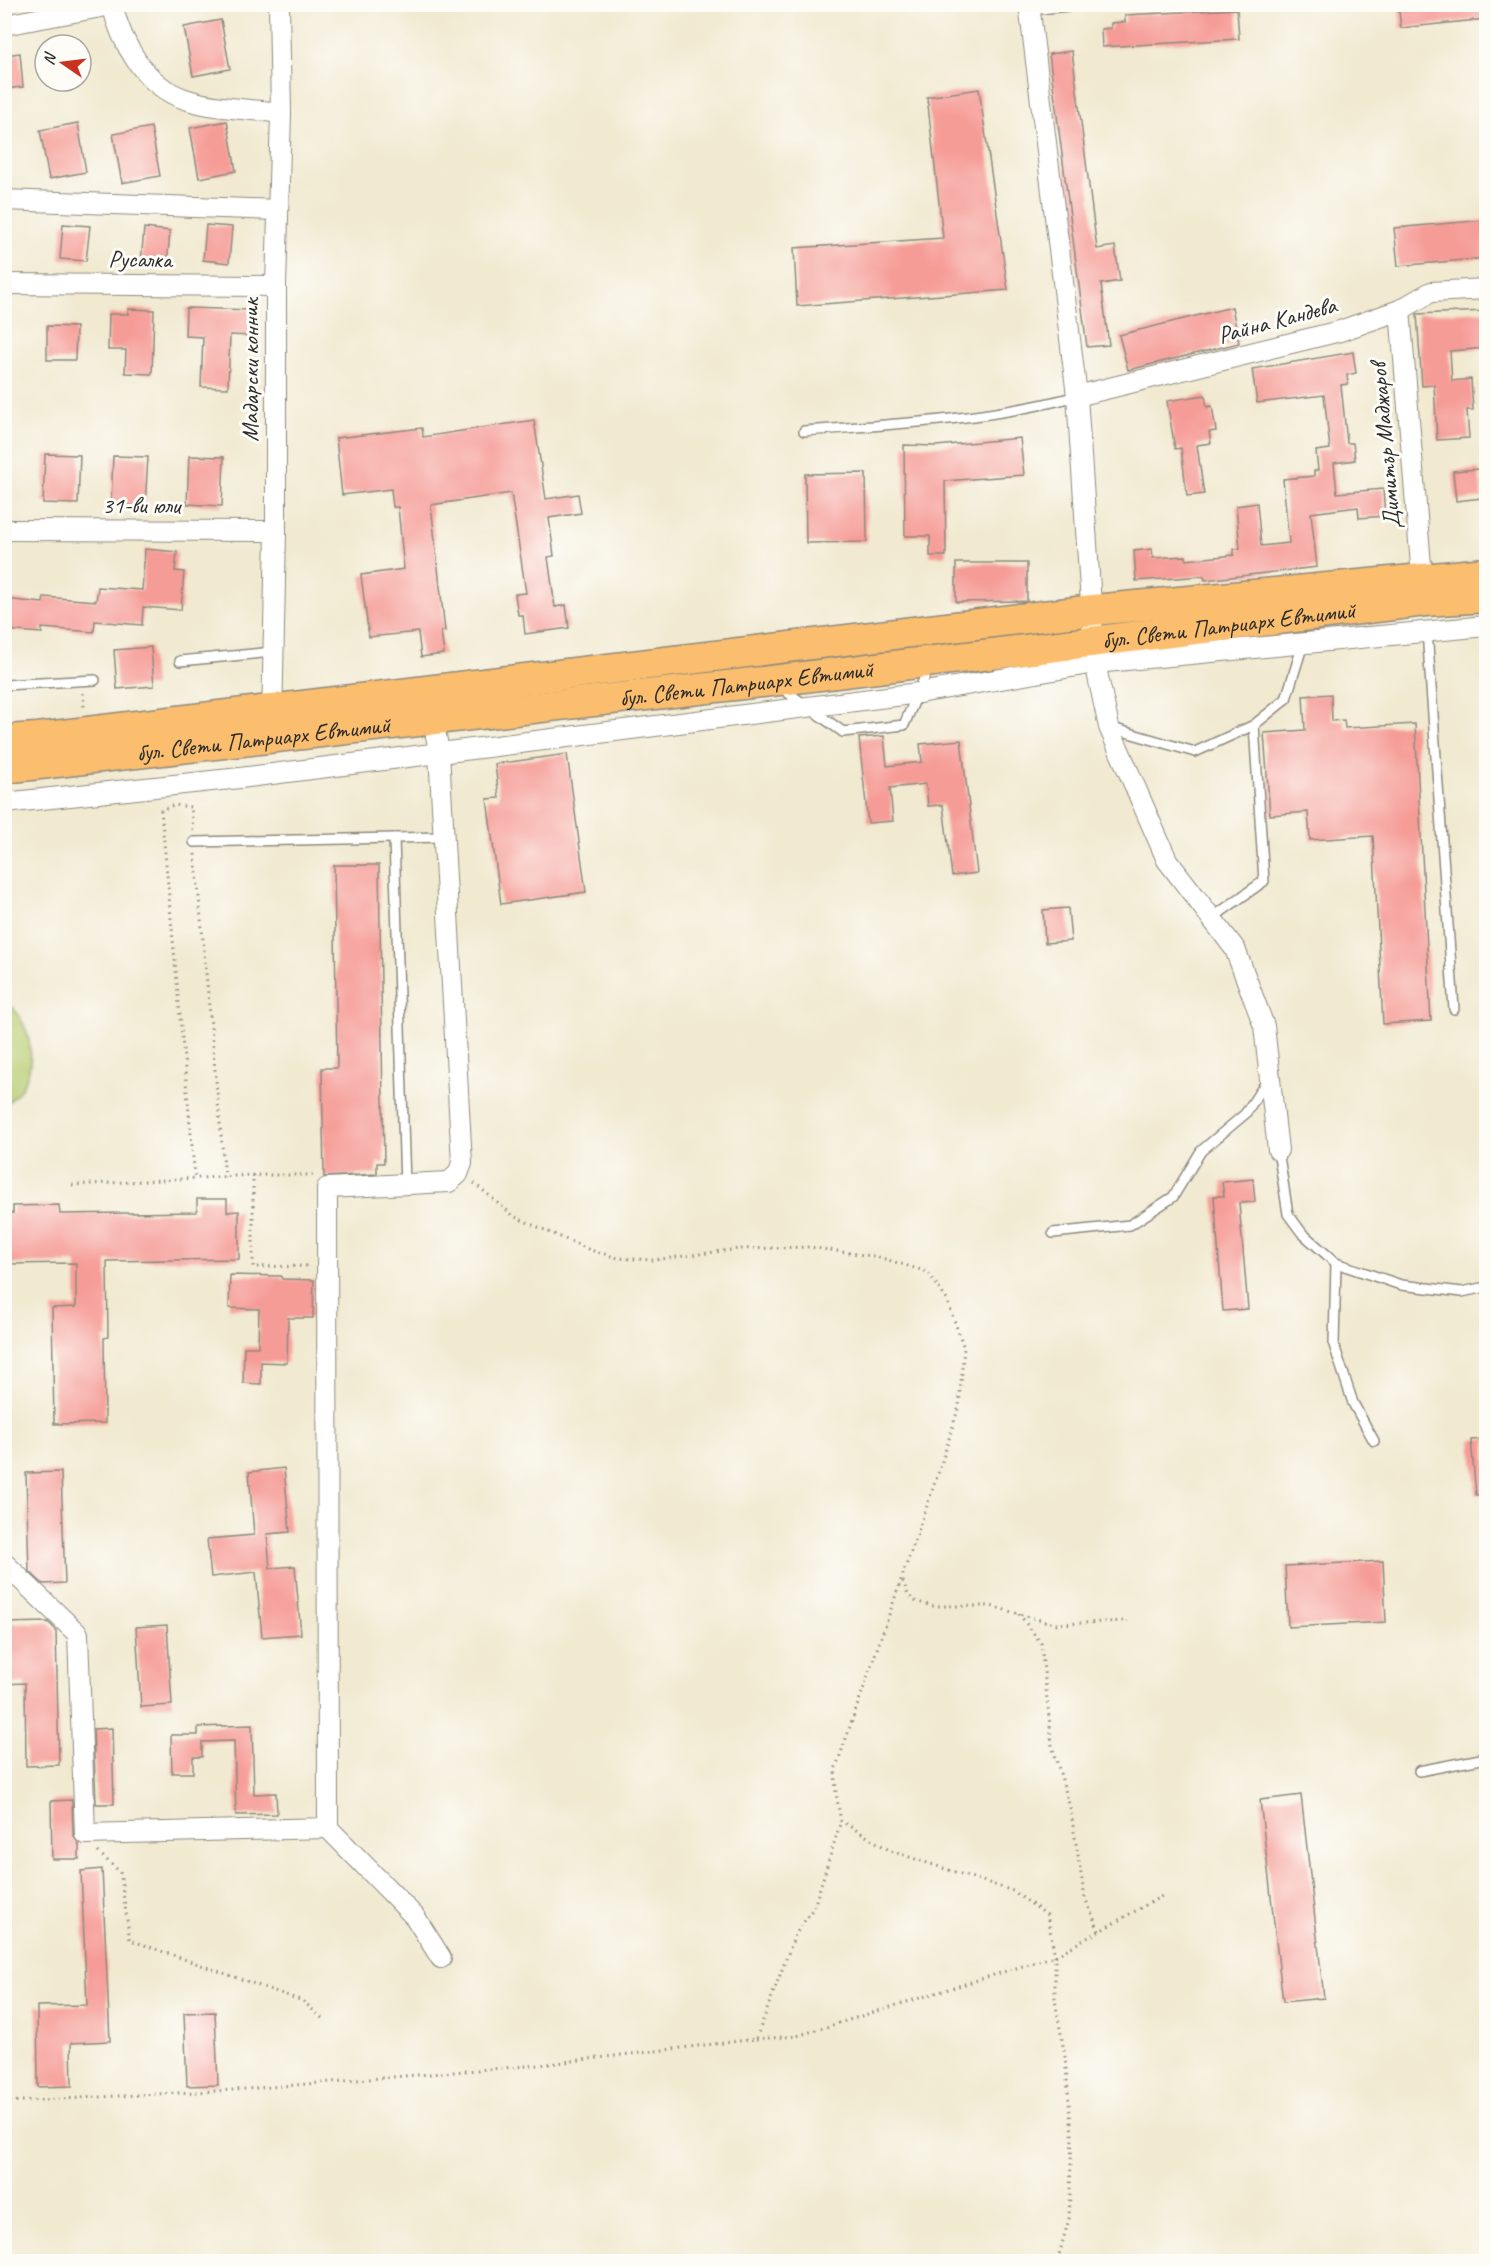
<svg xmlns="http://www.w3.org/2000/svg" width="1491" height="2266" viewBox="0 0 1491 2266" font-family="Caveat,sans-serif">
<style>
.green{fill:#b8cc70;stroke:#727c4e;stroke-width:1.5}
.building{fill:#f69c97}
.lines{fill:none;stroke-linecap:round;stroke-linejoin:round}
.service-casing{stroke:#8e8a7e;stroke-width:12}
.minor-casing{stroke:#8e8a7e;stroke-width:22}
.primary-casing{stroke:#8e8a7e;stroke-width:33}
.path{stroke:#8e8a7e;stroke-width:3;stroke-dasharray:1.5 4.5;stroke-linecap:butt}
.service{stroke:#fff;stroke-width:9}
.minor{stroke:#fff;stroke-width:20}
.primary{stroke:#fbbe6e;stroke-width:30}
.labels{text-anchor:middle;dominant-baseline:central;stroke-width:6;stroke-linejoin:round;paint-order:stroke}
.street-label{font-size:24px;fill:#2b2b2b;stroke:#fdfcf7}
</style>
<rect width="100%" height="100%" fill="#fdfcf7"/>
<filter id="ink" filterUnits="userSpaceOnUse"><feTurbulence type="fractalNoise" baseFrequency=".0167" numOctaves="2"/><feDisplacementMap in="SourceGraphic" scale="12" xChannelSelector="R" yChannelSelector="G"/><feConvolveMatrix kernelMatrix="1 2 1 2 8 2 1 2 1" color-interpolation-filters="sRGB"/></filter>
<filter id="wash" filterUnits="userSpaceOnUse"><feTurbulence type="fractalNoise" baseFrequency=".008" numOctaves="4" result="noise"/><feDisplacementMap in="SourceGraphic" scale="24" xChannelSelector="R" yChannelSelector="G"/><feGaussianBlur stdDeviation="1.35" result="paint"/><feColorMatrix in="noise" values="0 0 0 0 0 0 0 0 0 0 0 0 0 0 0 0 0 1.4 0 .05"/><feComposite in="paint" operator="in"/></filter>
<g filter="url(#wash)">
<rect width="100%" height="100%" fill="#f1e9d0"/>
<path class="green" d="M5,1000C36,1026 42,1080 5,1104Z"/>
<g id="blocks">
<g class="building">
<path d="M1398,4H1486V19L1401,28Z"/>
<path d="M1237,9L1239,39L1102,47L1101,29L1111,28V23L1125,22V15Z"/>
<path d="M221,20L230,69L193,76L184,27Z"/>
<path d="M1072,51L1097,249L1115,246L1120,281L1101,284L1109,345L1087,347L1049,54Z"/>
<path d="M20,53L23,87L4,89V55Z"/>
<path d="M979,89L1008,290L797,306L794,248L943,238L927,97Z"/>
<path d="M227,121L236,171L199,178L190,128Z"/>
<path d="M78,123L86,172L49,179L40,130Z"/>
<path d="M151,127L160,176L122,183L113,134Z"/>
<path d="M1486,220V258L1398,266L1394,228Z"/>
<path d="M63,224L90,226L86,261L60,259Z"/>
<path d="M206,225L232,227L229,263L203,260Z"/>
<path d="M144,228L170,231L167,266L141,263Z"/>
<path d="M1232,307L1239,343L1128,370L1119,335Z"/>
<path d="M186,308L253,310L252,336L230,335L228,388L201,387L203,337L185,336Z"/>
<path d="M128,309L154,310L152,374L125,373L126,350H108L109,314H128Z"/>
<path d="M1486,311V348L1450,351L1452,381L1471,379L1473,410H1467L1469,438L1437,440L1434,385L1422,386L1417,314Z"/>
<path d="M47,326L76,327L75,360H47Z"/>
<path d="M1353,352L1356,373L1347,375L1348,384L1341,385L1347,443H1353L1355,460L1334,463L1337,493L1383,489L1385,516L1359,518L1358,507L1311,513L1317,567L1205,580L1204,576L1136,581L1134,551L1152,549L1153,558L1186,556V560L1234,555V549H1240L1236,506L1257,503L1261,546L1289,543L1283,479L1314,476V471L1318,470L1316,451L1330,449L1324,395L1257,403L1252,369Z"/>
<path d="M1205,395L1207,407L1212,406L1216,431L1209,432L1211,443L1197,445L1204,494L1187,496L1181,448L1175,449L1167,401Z"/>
<path d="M534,420L546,499L578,494L581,513L549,518L554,556L548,557L555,607L566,605L569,628L525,634L523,615H518L515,594L526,593L511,493L431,505L445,631H441L444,654L421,657L418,632L369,637L361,575L404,569L398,507H393L391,489L342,495L336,438L422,428L423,437Z"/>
<path d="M1020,438L1024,475L945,481L946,556H930V536H905L904,445L936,446Z"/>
<path d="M45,454L80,455L78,504L43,503Z"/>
<path d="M113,456L148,457L145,506L111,505Z"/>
<path d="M189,456L224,457L222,506L187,504Z"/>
<path d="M1479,469L1482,498L1456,501L1453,471Z"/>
<path d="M866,473L867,542L806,543L805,474Z"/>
<path d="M145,549L177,552L175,571L184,572L181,610L143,607L142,625L95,621L94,632L42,628V633L4,630V599L43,603L44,597L96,601L98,587L142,590Z"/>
<path d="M956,563H1027V601L956,602Z"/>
<path d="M151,647L154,686L117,689L114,650Z"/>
<path d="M1331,694L1332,721L1344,720L1345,728L1415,724L1431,1021L1383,1024L1373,836L1310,840L1308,812L1270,815L1264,733L1305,730L1303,696Z"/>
<path d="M884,736L887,766L922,762L920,744L961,740L977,873L952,876L943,805L928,806L926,784L890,788L893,821L868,823L859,738Z"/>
<path d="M567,754L586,892L501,904L487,799L499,798L495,764Z"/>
<path d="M334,865H379L384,1163H377V1174L324,1177L322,1068H337Z"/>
<path d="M1068,908L1071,941L1045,943L1043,910Z"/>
<path d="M1253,1179L1255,1202L1239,1203L1248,1309L1223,1311L1214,1196H1224L1222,1182Z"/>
<path d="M197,1199H227V1212L239,1211V1259L107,1261L108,1337L104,1338L105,1423L54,1424L52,1308L76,1307V1263L4,1264V1213H13V1206L59,1205L60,1214L197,1212Z"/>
<path d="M230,1275L281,1276L282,1279L314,1280L313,1318H288L287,1363L261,1362V1384L243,1383L244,1347H258L259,1309L229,1308Z"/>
<path d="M1486,1439V1494L1476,1495L1471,1440Z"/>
<path d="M284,1468L290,1532L267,1534L270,1568L295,1566L301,1634L262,1637L256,1572L211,1577L207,1539L254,1535L249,1472Z"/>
<path d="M61,1472L65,1583L43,1584L29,1571L26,1473Z"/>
<path d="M1383,1561L1386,1622L1288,1627L1285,1566Z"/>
<path d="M48,1622L56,1630L59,1765L26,1766L25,1683L4,1684V1623Z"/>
<path d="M167,1625L172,1705L141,1707L136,1627Z"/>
<path d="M252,1725L254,1794L276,1793L277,1814L236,1815L234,1741L202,1742V1757H193V1773H172L171,1735H198V1727Z"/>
<path d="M112,1728L114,1804H96L93,1729Z"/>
<path d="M1301,1795L1324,1998L1283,2002L1260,1800Z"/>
<path d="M72,1800L73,1834L79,1844V1859H52L51,1801Z"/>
<path d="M102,1869L110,2041L71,2043L72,2086L38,2087L37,2006L87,2005L81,1871Z"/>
<path d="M215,2012L218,2085L187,2086L184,2013Z"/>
</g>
</g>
</g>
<g filter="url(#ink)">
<use href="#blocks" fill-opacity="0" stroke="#8e8a7e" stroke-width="1.5"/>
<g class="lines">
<g class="service-casing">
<g id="service">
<path d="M1030,10L1087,4"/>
<path d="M804,431C896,424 988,420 1077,396"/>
<path d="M1427,631L1454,1009"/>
<path d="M180,661L273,652"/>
<path d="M4,685L95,680"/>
<path d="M780,687L843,732L904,725L929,667"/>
<path d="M1112,728L1195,752L1254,725L1286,699L1303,644"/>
<path d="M394,838L405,1185"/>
<path d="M194,842L444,837"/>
<path d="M1212,918L1264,881L1254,725"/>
<path d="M1278,1150L1288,1214L1302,1233L1336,1263L1401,1285L1462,1292L1486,1287"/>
<path d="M1053,1233L1130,1225L1173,1197L1201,1151L1245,1114L1267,1081"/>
<path d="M1336,1263L1334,1345L1353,1403L1374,1441"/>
<path d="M1419,1771L1486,1758"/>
</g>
</g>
<g class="minor-casing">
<g id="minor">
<path d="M112,4C121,43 145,86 185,99C214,109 250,109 281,113"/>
<path d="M1029,4L1077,396L1095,663L1109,727L1167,860L1235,949L1264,1026L1278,1150"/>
<path d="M4,25L112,5"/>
<path d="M4,200L278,210"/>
<path d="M4,284L276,286"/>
<path d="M1400,310L1422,578"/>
<path d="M1077,396L1340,331L1400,310L1431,292L1486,289"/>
<path d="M4,530L276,531"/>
<path d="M272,722L276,531V286L281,113L279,4"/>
<path d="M4,803L240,778L919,693L1095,663L1486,626"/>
<path d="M4,1563L78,1634L85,1834L328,1828L327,1188L449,1182L458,1174L462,1163L439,753L433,718"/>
<path d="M328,1828L415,1917L441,1958"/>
</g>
</g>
<g class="primary-casing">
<g id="primary">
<path d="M4,740L38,738L1093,610L1486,573"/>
<path id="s1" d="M4,768L771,681L1425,601L1486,597"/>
</g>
</g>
<g class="path">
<path d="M83,693L84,708"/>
<path d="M193,830L191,807L174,805L161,810L195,1178"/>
<path d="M195,854L225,1177"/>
<path d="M253,1175V1267L310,1266"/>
<path d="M474,1183L515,1217L590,1250L618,1258L653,1260L739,1249L809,1247L878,1257L928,1272L947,1300L964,1348L959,1406L940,1468L835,1770L836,1794L841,1821L891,1851L1013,1891L1047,1915L1055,1956V2000L1065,2057L1072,2135L1069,2219L1057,2262"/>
<path d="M72,1185L253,1175H313"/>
<path d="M903,1581L908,1595L915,1601L932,1606H991L1054,1624L1128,1621"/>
<path d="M1019,1614L1041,1643L1052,1745L1070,1807L1085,1898L1099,1931"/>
<path d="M98,1852L120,1872L130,1940L303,2001L325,2021"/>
<path d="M756,2039L797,2036L1055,1956L1162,1896"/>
<path d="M4,2102L234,2090L539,2065L756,2039L795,1935L814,1907L841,1821"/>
</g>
<use href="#service" class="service"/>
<use href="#minor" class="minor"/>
<use href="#primary" class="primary"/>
</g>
</g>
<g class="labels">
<g class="street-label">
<text transform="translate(140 259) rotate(1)">Русалка</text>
<text transform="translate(1277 320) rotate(-15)">Райна Кандева</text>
<text transform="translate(250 370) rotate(-90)">Мадарски конник</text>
<text transform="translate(1385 446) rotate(-95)">Димитър Маджаров</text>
<text x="141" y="505">31-ви юли</text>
<text stroke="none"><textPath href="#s1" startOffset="1233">бул. Свети Патриарх Евтимий</textPath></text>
<text stroke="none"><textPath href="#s1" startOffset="747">бул. Свети Патриарх Евтимий</textPath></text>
<text stroke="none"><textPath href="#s1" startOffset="261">бул. Свети Патриарх Евтимий</textPath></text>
</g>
</g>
<rect width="1491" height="2266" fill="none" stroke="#fdfcf7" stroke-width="24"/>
<g transform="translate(63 63) rotate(284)"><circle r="28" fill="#fdfcf7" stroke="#a9a8a5" stroke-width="1.5"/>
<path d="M0-4.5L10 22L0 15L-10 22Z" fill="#c8321e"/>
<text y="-9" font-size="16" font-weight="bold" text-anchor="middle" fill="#2b2b2b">N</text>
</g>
</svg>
